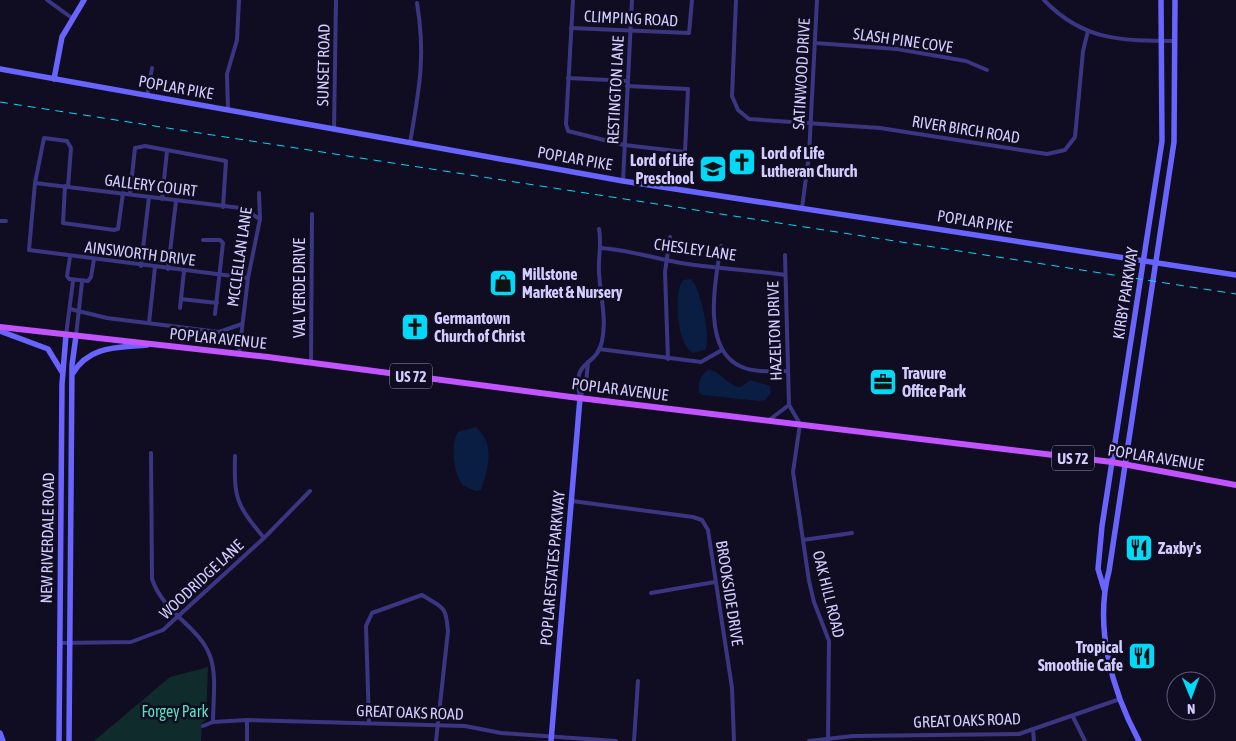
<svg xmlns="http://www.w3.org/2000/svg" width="1236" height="741" viewBox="0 0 1236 741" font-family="'Asap Condensed',sans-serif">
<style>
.green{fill:#0f2b2b}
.water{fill:#0a1e43}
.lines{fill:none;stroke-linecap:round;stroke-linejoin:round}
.street{stroke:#3a3682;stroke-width:4}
.secondary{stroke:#6a64ff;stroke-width:5.5}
.primary{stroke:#c254ff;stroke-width:6}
.rail{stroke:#00daf8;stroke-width:1;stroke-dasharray:8 6;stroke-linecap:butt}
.labels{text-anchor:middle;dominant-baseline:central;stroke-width:5;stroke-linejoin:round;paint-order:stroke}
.shield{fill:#100c21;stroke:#9893bc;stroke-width:1}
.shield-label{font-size:15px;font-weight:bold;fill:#d3cdff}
.street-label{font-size:16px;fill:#d3cdff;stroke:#100c21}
.poi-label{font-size:16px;font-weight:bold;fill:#d3cdff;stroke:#100c21;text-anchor:start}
.park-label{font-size:16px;fill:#55e3c2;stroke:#100c21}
</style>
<rect width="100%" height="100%" fill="#100c21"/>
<path class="green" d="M208,667L206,720L202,723L201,741H94L170,677Z"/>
<g class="water">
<path d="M691,279C700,287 712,341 705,350L693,353C677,346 673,292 683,280Z"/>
<path d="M708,370C722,371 726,386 741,387L750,380L770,386L771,393L765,400L760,401L702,395L699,392C698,383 700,375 708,370Z"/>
<path d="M476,427C495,444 489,466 481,490L476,491C471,489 464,487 461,483C454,470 450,445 458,432Z"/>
</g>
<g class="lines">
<g class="street">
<path d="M47,0L72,18"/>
<path d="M573,0L566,124L568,131L624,145L685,152L688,89L627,86"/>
<path d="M736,0L732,96L738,110L749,119L880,128L1047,154L1065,150L1075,137L1083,51L1088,31"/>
<path d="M1044,0C1083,41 1123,41 1175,41"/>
<path d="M571,28L689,33L692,0"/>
<path d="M815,43L897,49L966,61L987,70"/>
<path d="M568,78L628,81"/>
<path d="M147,96L152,68"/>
<path d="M228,110L227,74L237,40L239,0"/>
<path d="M334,130L336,0"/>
<path d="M410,143C419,90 426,57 417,3"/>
<path d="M623,181L632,0"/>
<path d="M35,183L241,208L260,219"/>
<path d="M65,186L63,223L114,230L118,229L123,193"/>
<path d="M68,187L71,148L67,141L44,138L35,183L29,250L248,278"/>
<path d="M130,194L135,148L145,146L226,161L223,207"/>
<path d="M162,199L167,151"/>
<path d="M802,208L809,155L817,0"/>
<path d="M0,221H6"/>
<path d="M203,240H220L223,243L215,314"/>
<path d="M721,246C715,280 701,351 742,367C756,373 774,371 788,371"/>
<path d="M601,248C631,250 659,260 688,264C721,269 753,270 785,275"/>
<path d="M785,255L789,405L800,424L793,472L809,581L814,602L829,641L828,741"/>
<path d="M70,257L67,276L69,279L88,281L91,277L94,259"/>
<path d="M141,266L149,197"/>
<path d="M168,269L176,201"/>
<path d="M181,299L217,303"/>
<path d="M180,308L184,271"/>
<path d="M70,309L107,318L219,332L242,324"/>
<path d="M149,323L155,267"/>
<path d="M66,335L73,281"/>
<path d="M76,336L82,282"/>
<path d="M599,349L701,362L722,350"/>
<path d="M239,354L248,278L260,219L259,193"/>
<path d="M668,359L665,272L670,237"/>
<path d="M311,363L312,214"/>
<path d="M580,398C571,356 596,370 602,341C607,318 600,295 599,272C598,257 602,244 599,229"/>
<path d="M580,398L586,384L588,362"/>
<path d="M769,420L789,405"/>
<path d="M151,453L152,579C164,614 199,626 210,656C217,675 213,701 213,722"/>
<path d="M235,456C234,499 236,504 264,538"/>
<path d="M572,501L693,517L702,520L708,530L732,688L734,741"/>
<path d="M803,540L852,533"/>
<path d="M651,593L715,582"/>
<path d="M60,643L131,642L163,630L264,538L310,491"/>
<path d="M1073,717L1085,741"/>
<path d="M369,723L366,626L372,613L422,595C443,608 446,605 448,631L436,741"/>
<path d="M203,726L213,722L247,720L465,726L501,733L616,741"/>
<path d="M1033,729L1034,741"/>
<path d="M247,741V720"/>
<path d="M634,741L638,681"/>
<path d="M809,741L853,736L1019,734L1120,699"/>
</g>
<g class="secondary">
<path d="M0,69L623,181L1236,275"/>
<path d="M54,79L62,37L84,0"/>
<path d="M0,331L48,349L62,372"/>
<path d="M73,373C90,345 118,348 147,345"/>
<path d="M1104,589L1098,569L1102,526L1162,141L1161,0"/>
<path d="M0,733L3,741"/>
<path d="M59,741L62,384L66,335"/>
<path d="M69,741L72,365L76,336"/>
<path d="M551,741L580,398"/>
<path d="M1139,741C1112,691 1094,627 1109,571L1174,142L1175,0"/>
</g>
<path class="primary" d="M0,327L268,357L571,397L1112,462L1236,485"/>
<path class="rail" d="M0,102L1236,294"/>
</g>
<defs>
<g id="church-square" transform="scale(1.4375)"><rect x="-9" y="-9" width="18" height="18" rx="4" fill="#00daf8" stroke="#100c21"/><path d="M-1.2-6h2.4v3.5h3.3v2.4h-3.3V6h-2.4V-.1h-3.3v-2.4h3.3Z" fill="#111"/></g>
<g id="school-square" transform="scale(1.4375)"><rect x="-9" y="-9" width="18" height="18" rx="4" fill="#00daf8" stroke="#100c21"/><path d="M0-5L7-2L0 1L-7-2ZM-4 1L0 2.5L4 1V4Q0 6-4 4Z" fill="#111"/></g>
<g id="shop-square" transform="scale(1.4375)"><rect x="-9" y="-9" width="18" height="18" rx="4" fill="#00daf8" stroke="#100c21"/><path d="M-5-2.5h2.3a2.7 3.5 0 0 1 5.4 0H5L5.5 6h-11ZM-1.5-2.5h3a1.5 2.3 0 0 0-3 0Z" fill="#111"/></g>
<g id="office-square" transform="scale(1.4375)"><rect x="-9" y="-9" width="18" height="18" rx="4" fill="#00daf8" stroke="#100c21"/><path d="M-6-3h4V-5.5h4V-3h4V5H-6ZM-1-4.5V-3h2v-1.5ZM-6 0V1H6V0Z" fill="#111"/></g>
<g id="restaurant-square" transform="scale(1.4375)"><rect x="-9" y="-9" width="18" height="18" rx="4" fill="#00daf8" stroke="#100c21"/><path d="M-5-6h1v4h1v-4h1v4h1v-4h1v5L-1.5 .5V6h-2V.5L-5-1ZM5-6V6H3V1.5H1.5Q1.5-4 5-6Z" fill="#111"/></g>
</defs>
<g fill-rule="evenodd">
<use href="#church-square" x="742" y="162"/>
<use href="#school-square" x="713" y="169"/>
<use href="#shop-square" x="503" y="283"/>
<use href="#church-square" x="415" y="327"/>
<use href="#office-square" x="883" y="382"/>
<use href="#restaurant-square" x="1139" y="548"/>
<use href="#restaurant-square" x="1142" y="656"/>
</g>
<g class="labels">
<g class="shield">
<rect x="390" y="363.5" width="42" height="25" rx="4"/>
<rect x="1052" y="445.5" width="42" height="25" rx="4"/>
</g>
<g class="shield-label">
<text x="411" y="376">US 72</text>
<text x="1073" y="458">US 72</text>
</g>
<g class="street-label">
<text transform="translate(631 18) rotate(3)">CLIMPING ROAD</text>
<text transform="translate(903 40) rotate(8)">SLASH PINE COVE</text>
<text transform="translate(323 65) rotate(-89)">SUNSET ROAD</text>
<text transform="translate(801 74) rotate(-87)">SATINWOOD DRIVE</text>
<text transform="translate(176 87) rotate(10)">POPLAR PIKE</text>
<text transform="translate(615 90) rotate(-87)">RESTINGTON LANE</text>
<text transform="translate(966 129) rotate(9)">RIVER BIRCH ROAD</text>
<text transform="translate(575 158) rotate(10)">POPLAR PIKE</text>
<text transform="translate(151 185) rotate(7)">GALLERY COURT</text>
<text transform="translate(975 221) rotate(9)">POPLAR PIKE</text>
<text transform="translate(695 249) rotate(8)">CHESLEY LANE</text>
<text transform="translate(140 253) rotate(7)">AINSWORTH DRIVE</text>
<text transform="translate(239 257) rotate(-82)">MCCLELLAN LANE</text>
<text transform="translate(299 288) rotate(-90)">VAL VERDE DRIVE</text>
<text transform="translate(1125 293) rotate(-81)">KIRBY PARKWAY</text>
<text transform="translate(774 331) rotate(-92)">HAZELTON DRIVE</text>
<text transform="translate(218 338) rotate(6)">POPLAR AVENUE</text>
<text transform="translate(620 389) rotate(7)">POPLAR AVENUE</text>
<text transform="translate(1156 457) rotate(9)">POPLAR AVENUE</text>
<text transform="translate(47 538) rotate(-89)">NEW RIVERDALE ROAD</text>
<text transform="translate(552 568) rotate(-85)">POPLAR ESTATES PARKWAY</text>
<text transform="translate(201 579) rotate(-43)">WOODRIDGE LANE</text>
<text transform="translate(730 593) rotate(81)">BROOKSIDE DRIVE</text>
<text transform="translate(829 594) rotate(76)">OAK HILL ROAD</text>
<text transform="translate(410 712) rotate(2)">GREAT OAKS ROAD</text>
<text transform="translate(967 720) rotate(-2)">GREAT OAKS ROAD</text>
</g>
<g class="poi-label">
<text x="761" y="153">Lord of Life<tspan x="761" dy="18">Lutheran Church</tspan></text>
<text x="694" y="160" text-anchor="end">Lord of Life<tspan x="694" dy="18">Preschool</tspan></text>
<text x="522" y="274">Millstone<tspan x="522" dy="18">Market &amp; Nursery</tspan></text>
<text x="434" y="318">Germantown<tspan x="434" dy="18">Church of Christ</tspan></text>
<text x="902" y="373">Travure<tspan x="902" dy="18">Office Park</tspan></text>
<text x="1158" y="548">Zaxby's</text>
<text x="1123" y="647" text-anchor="end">Tropical<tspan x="1123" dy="18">Smoothie Cafe</tspan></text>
</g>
<g class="park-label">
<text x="175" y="711">Forgey Park</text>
</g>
</g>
<g transform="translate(1191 696) rotate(179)"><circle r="24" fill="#100c21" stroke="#5e597a"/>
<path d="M0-4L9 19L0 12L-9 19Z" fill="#00daf8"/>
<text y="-8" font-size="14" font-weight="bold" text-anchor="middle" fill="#d3cdff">N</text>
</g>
</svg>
